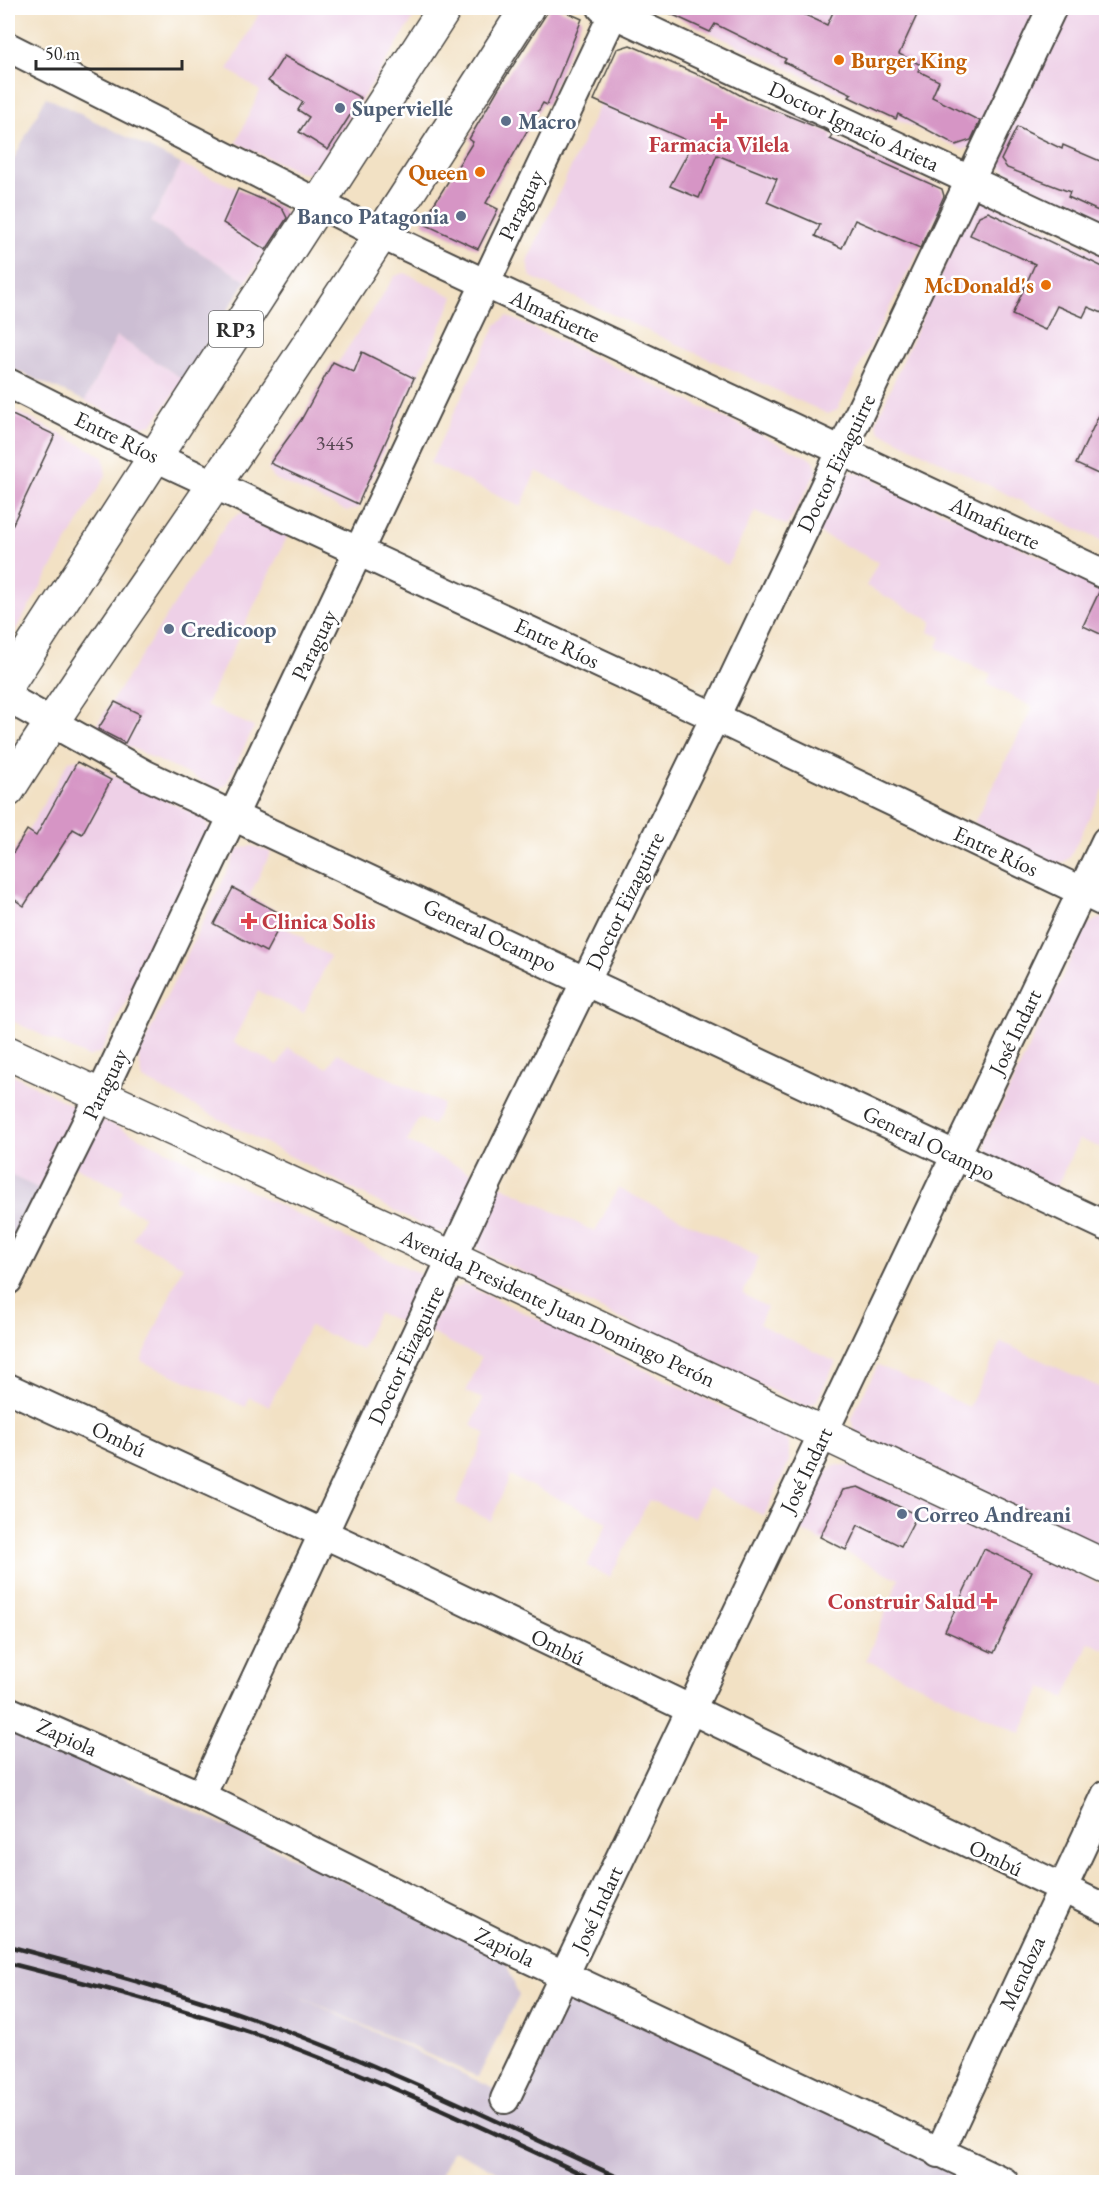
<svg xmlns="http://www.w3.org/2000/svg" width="1114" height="2190" viewBox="0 0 1114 2190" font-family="'EB Garamond',serif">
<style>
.built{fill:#eed0e7}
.industrial{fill:#ccbed3}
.building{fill:#d695c5}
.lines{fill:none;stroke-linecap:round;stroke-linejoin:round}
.minor-casing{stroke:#494642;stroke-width:32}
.major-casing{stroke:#494642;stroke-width:36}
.highway-casing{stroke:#494642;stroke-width:36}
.minor{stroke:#fff;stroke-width:28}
.major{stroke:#fff;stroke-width:33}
.highway{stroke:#fff;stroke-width:33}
.rail{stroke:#2b2b2b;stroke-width:4.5}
.food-dot{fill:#e8710a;stroke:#fff;stroke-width:2}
.service-dot{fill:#5c6f8a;stroke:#fff;stroke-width:2}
.health-dot{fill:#e0444e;stroke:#fff;stroke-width:2}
.labels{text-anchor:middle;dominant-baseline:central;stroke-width:5;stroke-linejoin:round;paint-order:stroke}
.number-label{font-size:20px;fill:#564652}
.shield{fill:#fff;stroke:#6b6b6b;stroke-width:1.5}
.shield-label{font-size:21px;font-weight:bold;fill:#2b2b2b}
.food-label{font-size:22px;font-weight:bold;fill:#c56008;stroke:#fff;text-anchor:end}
.service-label{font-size:22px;font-weight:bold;fill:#4e5e75;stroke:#fff;text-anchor:start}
.street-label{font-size:22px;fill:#2b2b2b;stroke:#fff}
.health-label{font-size:22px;font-weight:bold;fill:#be3a42;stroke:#fff}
</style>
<rect width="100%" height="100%" fill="#fff"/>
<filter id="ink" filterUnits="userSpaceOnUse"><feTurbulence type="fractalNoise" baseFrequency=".0167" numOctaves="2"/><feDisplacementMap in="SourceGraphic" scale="12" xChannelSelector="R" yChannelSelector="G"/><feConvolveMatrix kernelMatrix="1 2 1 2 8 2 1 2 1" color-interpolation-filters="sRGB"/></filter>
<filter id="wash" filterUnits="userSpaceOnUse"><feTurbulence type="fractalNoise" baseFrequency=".008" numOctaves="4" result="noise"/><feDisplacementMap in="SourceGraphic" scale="24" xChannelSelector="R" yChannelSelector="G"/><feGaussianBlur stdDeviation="1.35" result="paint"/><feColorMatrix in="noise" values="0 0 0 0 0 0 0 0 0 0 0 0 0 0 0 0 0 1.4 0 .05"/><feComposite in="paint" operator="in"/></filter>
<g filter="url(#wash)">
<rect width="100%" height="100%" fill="#f2e1c4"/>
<g class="built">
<path d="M247,8H420L314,174L301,173L236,143L260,91L228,69L259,14Z"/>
<path d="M657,8H1043L976,144L963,150Z"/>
<path d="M1068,8H1106V224L1016,180L1000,166L997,156Z"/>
<path d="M626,48H641L942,189L945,200L837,410L828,414L531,277L527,262Z"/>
<path d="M181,164L282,208L286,220L246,281L151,222Z"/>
<path d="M978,197L1106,256V543L879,431L876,422L972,203Z"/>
<path d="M405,273L454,297L358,508L347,511L273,478L268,469L395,276Z"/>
<path d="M507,316L814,460L817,471L787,526L755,511L728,565L536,471L521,507L430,463L496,325Z"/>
<path d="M117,336L184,380L152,424L139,427L85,401Z"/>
<path d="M8,407L103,456L106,475L8,643Z"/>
<path d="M847,471L862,474L1106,587V784L1070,857L1064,862L1055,864L974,823L1033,707L987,684L991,675L937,648L941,637L929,632L932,621L866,586L878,562L809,528Z"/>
<path d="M249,512L290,531L206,705L254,727L226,785L217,788L98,732L97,724L228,521L241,513Z"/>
<path d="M79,759L205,819L210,830L101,1052L88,1057L8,1019V865L69,761Z"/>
<path d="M252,846L271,852L249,896L285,916L280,925L305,938L303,942L330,956L304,1013L258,991L233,1042L278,1065L288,1048L328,1068L337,1053L443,1104L433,1125L419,1118L407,1142L481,1177L453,1227L445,1231L435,1232L143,1079L138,1056L238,849Z"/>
<path d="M1106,917V1143L1104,1149L1079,1139L1053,1194L989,1158L985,1141L1085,928L1095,920Z"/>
<path d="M8,1072L75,1107L78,1114L46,1192L8,1174Z"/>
<path d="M104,1120L420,1274L426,1286L408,1325L378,1313L361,1349L309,1326L269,1406L249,1397L246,1407L141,1361L183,1266L133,1239L144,1216L118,1203L123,1191L74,1166L93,1125Z"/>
<path d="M496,1183L595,1232L618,1188L759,1257L743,1294L767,1307L759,1324L836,1362L816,1402L806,1407L481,1252L474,1241Z"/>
<path d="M465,1285L782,1435L789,1443V1462L764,1516L708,1488L694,1518L649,1500L610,1577L587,1566L608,1522L510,1476L491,1521L456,1503L486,1434L471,1425L483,1399L466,1392L481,1358L427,1331L453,1289Z"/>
<path d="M1001,1342L1106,1390V1551L857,1433L853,1427L851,1418L878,1365L969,1407Z"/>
<path d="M834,1465L854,1466L1106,1587V1650L1089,1642L1065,1698L1042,1687L1021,1733L866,1660L899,1579L796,1528L817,1480Z"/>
</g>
<g class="industrial">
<path d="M46,97L181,164L151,222L246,281L184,380L117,336L85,401L8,367V170Z"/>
<path d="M8,1174L46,1192L8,1266Z"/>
<path d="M8,1725L503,1955L519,1996L478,2077L280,1987L520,2101L565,2005L574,1998L586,1995L986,2182H519L453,2150L437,2182H8Z"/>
</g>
<g id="blocks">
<g class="building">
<path d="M550,8H557L582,19L547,105L543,103L486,203L498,209L478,249L422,223L473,142L469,139L498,89Z"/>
<path d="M658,8H790L827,25L835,8H875L888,13L891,8H905L918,13L899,54L921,65L918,71L939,81L932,97L980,121L971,140L956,145L898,114L896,119L849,97L852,94L784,62L786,59L715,24L710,32Z"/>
<path d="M630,45L722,85L747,99L826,131L832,134L830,139L942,189L944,196L920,248L855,220L842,248L815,236L820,225L767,202L777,179L717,155L699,198L670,186L693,143L594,100L617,49Z"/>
<path d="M284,56L361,98L328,150L299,132L309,117L298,110L303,102L268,81Z"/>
<path d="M1017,127L1062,149L1063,145L1107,164V215L1068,197L1070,192L1007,168L1001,160Z"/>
<path d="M238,189L282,208L287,218L266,250L223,223Z"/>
<path d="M988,212L1107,269V315L1088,307L1083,317L1057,306L1045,330L1012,315L1035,264L970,235L979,216Z"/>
<path d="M362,352L414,378L358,504L270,463L301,420L333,362L354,372Z"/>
<path d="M1107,398V456L1098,474L1076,464Z"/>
<path d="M8,413L55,435L8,534Z"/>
<path d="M1100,590L1107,591V637L1083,626Z"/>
<path d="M115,702L140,714L125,743L98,729Z"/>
<path d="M77,762L111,780L82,834L73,829L24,906L8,895V861L27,830L36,836Z"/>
<path d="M233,888L285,916L266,952L214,924Z"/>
<path d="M858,1487L917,1515L901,1546L858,1525L846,1550L820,1537L843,1490Z"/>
<path d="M984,1549L1032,1571L994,1653L945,1631Z"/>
</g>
</g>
</g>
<g filter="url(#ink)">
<use href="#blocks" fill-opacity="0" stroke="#494642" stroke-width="1.5"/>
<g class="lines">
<g class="minor-casing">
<g id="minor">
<path d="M602,8L1106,244"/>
<path d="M8,47L365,227L1106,575"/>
<path d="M8,383L153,456L715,717L1106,903"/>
<path d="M8,698L146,775L1106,1226"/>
<path d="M8,1280L100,1096L616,8"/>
<path d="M8,1388L361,1551L1106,1909"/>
<path d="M8,1711L201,1796L506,1948L1004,2182"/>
<path d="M201,1796L480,1197L715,717L1052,8"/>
<path d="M505,2099L1106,841"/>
<path d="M939,2153L1106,1795"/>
</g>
</g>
<g class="major-casing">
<path id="major" d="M8,1053L453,1258L1106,1567"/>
</g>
<g class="highway-casing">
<g id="highway">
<path d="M8,684L445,8"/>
<path d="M8,790C73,686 145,587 214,485C322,328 425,168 527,8"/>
</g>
</g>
<use href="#minor" class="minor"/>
<use href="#major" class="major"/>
<use href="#highway" class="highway"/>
<g class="rail">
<path d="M8,1946C102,1971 195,1996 287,2031C403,2075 515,2130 628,2182"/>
<path d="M8,1963C102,1987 195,2011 287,2045C393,2085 496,2134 599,2182"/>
</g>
</g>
</g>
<g class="food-dot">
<circle cx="839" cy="60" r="6"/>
<circle cx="480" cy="172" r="6"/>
<circle cx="1046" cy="285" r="6"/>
</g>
<g class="service-dot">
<circle cx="340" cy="108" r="6"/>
<circle cx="506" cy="121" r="6"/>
<circle cx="461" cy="216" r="6"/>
<circle cx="169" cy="629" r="6"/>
<circle cx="902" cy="1514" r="6"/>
</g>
<g class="health-dot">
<path d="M716 112h6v6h6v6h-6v6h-6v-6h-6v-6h6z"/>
<path d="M246 912h6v6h6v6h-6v6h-6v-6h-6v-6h6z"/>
<path d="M986 1592h6v6h6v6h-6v6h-6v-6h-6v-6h6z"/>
</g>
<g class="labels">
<g class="number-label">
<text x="335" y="443">3445</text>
</g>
<rect class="shield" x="209" y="311" width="54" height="36" rx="4.5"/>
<g class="shield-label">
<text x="236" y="329">RP3</text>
</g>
<g class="food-label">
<text x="851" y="60" text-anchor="start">Burger King</text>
<text x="468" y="172">Queen</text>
<text x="1034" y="285">McDonald's</text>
</g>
<g class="service-label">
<text x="352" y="108">Supervielle</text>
<text x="518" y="121">Macro</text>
<text x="449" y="216" text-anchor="end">Banco Patagonia</text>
<text x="181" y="629">Credicoop</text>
<text x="914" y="1514">Correo Andreani</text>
</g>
<g class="street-label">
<text transform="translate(854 126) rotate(25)">Doctor Ignacio Arieta</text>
<text transform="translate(521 205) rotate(-64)">Paraguay</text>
<text transform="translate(555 316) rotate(25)">Almafuerte</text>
<text transform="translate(117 437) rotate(26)">Entre Ríos</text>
<text transform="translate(836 463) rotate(-64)">Doctor Eizaguirre</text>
<text transform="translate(995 523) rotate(25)">Almafuerte</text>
<text transform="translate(557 643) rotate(25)">Entre Ríos</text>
<text transform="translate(314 645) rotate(-64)">Paraguay</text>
<text transform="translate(996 851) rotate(25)">Entre Ríos</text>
<text transform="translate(625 901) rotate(-64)">Doctor Eizaguirre</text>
<text transform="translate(490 935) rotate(25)">General Ocampo</text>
<text transform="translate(1015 1032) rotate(-64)">José Indart</text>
<text transform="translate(105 1084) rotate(-64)">Paraguay</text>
<text transform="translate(929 1143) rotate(26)">General Ocampo</text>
<text transform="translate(558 1308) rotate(25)">Avenida Presidente Juan Domingo Perón</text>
<text transform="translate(406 1355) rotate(-65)">Doctor Eizaguirre</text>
<text transform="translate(119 1439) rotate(25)">Ombú</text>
<text transform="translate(806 1470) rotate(-64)">José Indart</text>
<text transform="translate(558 1647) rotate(26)">Ombú</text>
<text transform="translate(67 1737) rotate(24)">Zapiola</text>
<text transform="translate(996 1858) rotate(26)">Ombú</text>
<text transform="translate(597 1909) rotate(-65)">José Indart</text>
<text transform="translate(505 1947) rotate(26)">Zapiola</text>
<text transform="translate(1022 1973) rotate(-65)">Mendoza</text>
</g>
<g class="health-label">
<text x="719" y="144">Farmacia Vilela</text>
<text x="262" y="921" text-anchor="start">Clinica Solis</text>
<text x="976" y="1601" text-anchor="end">Construir Salud</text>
</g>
</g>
<rect width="1114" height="2190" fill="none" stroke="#fff" stroke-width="30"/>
<path d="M36 60v9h146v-9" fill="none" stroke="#2b2b2b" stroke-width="3"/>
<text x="45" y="60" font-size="18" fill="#2b2b2b" stroke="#ffffff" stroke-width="4.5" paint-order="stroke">50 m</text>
</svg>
